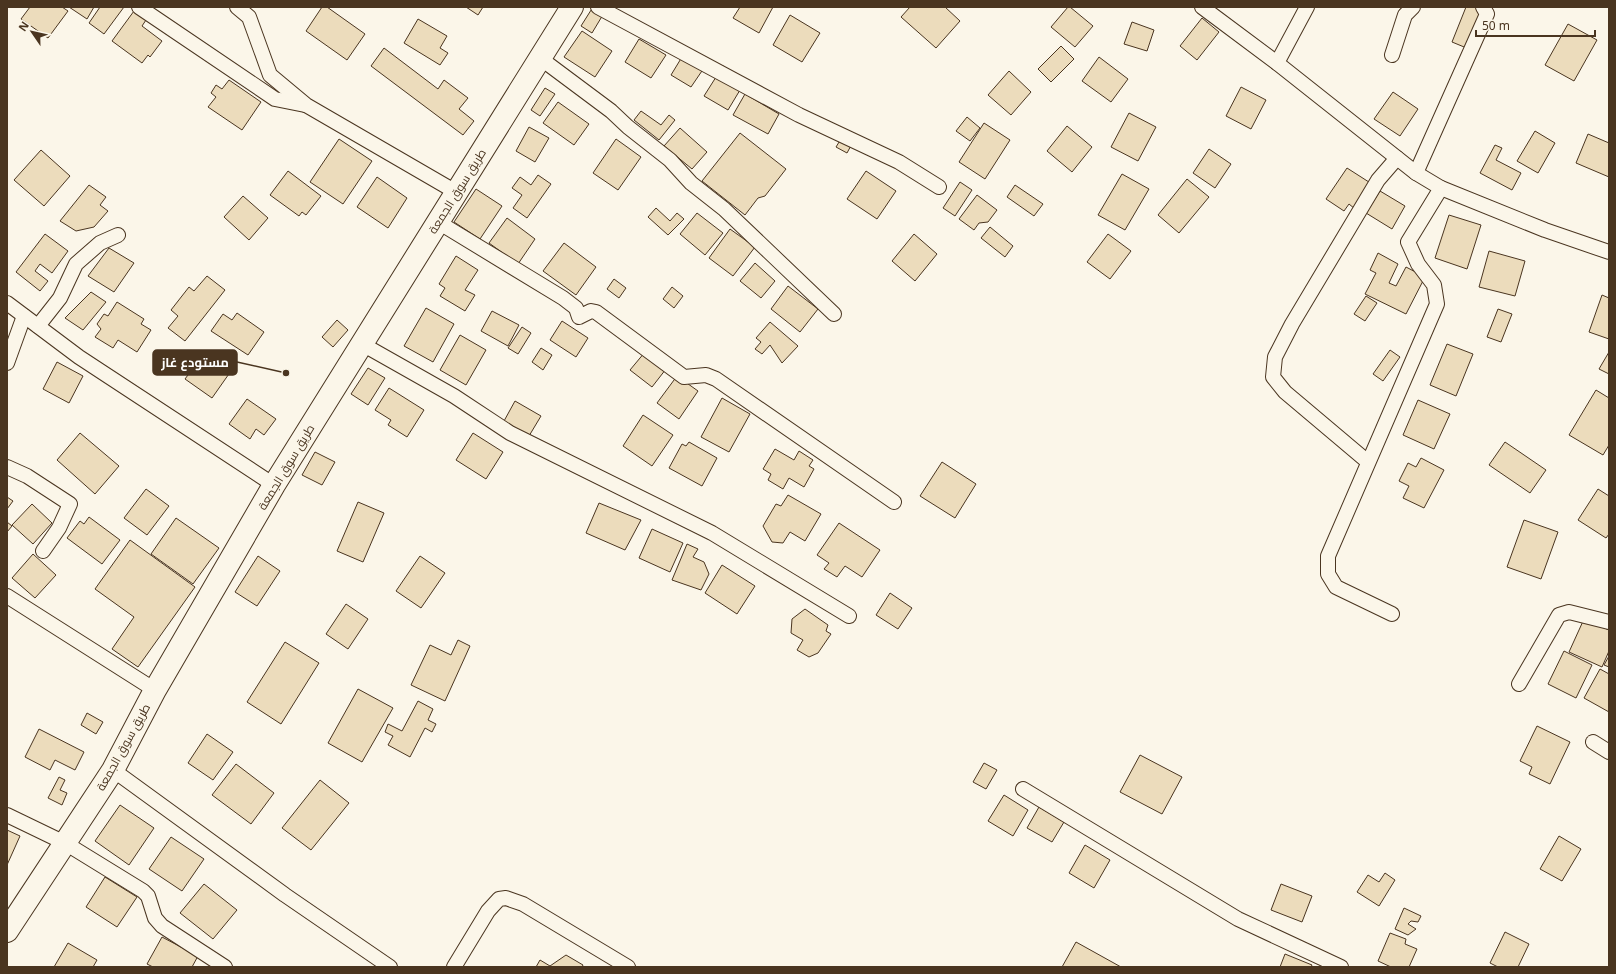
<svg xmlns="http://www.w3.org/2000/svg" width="1616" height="974" viewBox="0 0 1616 974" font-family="'Noto Sans',Cairo,sans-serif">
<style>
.building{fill:#ecdcbc;stroke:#4a3520}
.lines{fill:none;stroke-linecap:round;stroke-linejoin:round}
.street-casing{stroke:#4a3520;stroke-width:16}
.primary-casing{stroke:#4a3520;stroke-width:24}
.street{stroke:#fbf6e9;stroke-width:14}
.primary{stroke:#fbf6e9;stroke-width:22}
.labels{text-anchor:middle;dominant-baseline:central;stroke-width:3;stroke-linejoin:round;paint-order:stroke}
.street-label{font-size:12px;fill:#4a3520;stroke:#fbf6e9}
.leader{fill:none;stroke:#4a3520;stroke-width:1.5}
.callout-dot{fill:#4a3520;stroke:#fbf6e9;stroke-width:1.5}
.callout{fill:#4a3520;stroke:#4a3520;stroke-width:1.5}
.callout-label{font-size:13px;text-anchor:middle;font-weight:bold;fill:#fff}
</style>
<rect width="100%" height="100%" fill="#fbf6e9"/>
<g class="building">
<path d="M30,7H62L68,11L48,38L21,19Z"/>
<path d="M69,7H94L87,19Z"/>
<path d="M100,7H124L104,34L89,23Z"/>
<path d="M322,7H327L365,34L347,60L306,31Z"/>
<path d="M466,7H483L478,15Z"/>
<path d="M593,7L604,13L592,33L581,26Z"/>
<path d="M740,7H773L759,33L733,18Z"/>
<path d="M910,7H945L960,21L936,48L901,17Z"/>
<path d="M1068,7H1070L1093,26L1075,47L1051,27Z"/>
<path d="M1466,7H1476L1485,11L1469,49L1452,42Z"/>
<path d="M134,11L146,20L142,26L162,41L150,57L148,55L142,63L112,41Z"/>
<path d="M790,15L820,33L802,62L773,45Z"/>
<path d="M1202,18L1219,32L1197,60L1180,46Z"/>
<path d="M418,19L447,36L440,48L448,53L440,65L404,43Z"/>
<path d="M1132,22L1154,30L1147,51L1124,44Z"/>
<path d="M1568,24L1597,40L1574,81L1545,65Z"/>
<path d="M582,31L612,51L595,77L564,57Z"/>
<path d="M639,39L666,55L651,78L625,62Z"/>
<path d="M1061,46L1074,59L1051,82L1038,69Z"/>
<path d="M384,48L438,89L444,80L468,98L459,109L474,121L463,135L371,66Z"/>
<path d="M685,52L706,65L691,87L671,75Z"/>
<path d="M1099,57L1128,79L1111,102L1082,81Z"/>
<path d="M723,66L746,80L728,110L704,96Z"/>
<path d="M1009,71L1031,92L1011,115L988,95Z"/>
<path d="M229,80L261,102L242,130L208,107L216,97L211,93L216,85L222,89Z"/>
<path d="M1241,87L1266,100L1251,129L1226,116Z"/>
<path d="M545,88L555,94L540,116L531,110Z"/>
<path d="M1393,92L1418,109L1400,136L1374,119Z"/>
<path d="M745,94L779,114L768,134L733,115Z"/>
<path d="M558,102L589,124L574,145L543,123Z"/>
<path d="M641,111L661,125L669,115L675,120L659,140L634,120Z"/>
<path d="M1129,113L1156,127L1138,161L1111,147Z"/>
<path d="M967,117L980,128L970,141L956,131Z"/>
<path d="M984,123L1010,140L985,179L959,162Z"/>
<path d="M1067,126L1092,147L1072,172L1047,151Z"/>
<path d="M529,127L549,138L535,162L516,151Z"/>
<path d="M680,128L707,152L692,169L664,146Z"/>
<path d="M1535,131L1555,143L1538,173L1517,161Z"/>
<path d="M740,133L786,169L765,196L758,198L745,215L702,181Z"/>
<path d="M844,134L854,140L847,153L836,147Z"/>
<path d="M1588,134L1609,143V177L1576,163Z"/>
<path d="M339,139L372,161L343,204L310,182Z"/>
<path d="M616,139L641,157L618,190L593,173Z"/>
<path d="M1495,145L1502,148L1496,160L1521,173L1512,190L1480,173Z"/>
<path d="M1209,149L1231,164L1215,188L1193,173Z"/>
<path d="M41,150L70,176L44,206L14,180Z"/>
<path d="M1347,168L1372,184L1355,209L1349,204L1344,211L1326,199Z"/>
<path d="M288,171L321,196L306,215L302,212L299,216L270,195Z"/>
<path d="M866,171L896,191L877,219L847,199Z"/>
<path d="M1122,174L1149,189L1125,230L1098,215Z"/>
<path d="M538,175L551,184L527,218L513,208L522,195L512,188L520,177L531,185Z"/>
<path d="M377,177L407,198L388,228L357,207Z"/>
<path d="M1187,179L1209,197L1179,233L1158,215Z"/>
<path d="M960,182L972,190L955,216L943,208Z"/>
<path d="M89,185L106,197L100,205L108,211L94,227L76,231L60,221Z"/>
<path d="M1015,185L1043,204L1034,216L1007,197Z"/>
<path d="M476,189L502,206L480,239L454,222Z"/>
<path d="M1380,191L1405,206L1392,229L1366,213Z"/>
<path d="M977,195L997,210L988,222L979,223L974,230L959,219Z"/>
<path d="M243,196L268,218L249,240L224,217Z"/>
<path d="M656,208L670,221L677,213L684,219L668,235L648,217Z"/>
<path d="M697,213L723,233L705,255L680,234Z"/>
<path d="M1449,215L1481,225L1467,269L1435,258Z"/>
<path d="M507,218L535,239L518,264L489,243Z"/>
<path d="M990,227L1013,246L1005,257L981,238Z"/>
<path d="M730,229L755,247L733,276L709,258Z"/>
<path d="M45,234L68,251L52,273L40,264L35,271L48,281L40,291L16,272Z"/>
<path d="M914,234L937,254L915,281L892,261Z"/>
<path d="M1108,234L1131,251L1110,279L1087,262Z"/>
<path d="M564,243L596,267L576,295L543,271Z"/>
<path d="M109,248L134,263L114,292L88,276Z"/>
<path d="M1489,251L1525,261L1515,296L1479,287Z"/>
<path d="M1378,253L1398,264L1389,283L1396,286L1406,267L1425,277L1406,314L1365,294L1376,273L1370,270Z"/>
<path d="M456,256L478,270L465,290L475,295L465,311L440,296L445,288L439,284Z"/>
<path d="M755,263L775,281L761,298L740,281Z"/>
<path d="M207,276L225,290L185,341L168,328L178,316L171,310L189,287L194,291Z"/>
<path d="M614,279L626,288L619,298L607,289Z"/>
<path d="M788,286L818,309L800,332L771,309Z"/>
<path d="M672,287L683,296L674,308L663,299Z"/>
<path d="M91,292L106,302L83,330L65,318Z"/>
<path d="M1602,295L1609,298V339L1589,332Z"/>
<path d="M1366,296L1377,303L1365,321L1354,314Z"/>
<path d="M117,302L144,319L141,324L151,330L137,352L118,340L113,348L95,337L101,329L97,324L104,314L108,316Z"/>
<path d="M426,308L454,324L433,362L404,346Z"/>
<path d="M1498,309L1512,314L1501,342L1487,337Z"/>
<path d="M492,311L519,325L508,346L481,331Z"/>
<path d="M237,313L264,332L248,355L211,331L223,314L232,320Z"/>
<path d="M337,320L348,330L333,347L322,337Z"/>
<path d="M562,321L588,338L576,357L550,340Z"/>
<path d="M770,322L798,346L782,363L770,345L762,354L755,349L761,342L756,338Z"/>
<path d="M522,327L531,333L518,354L508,348Z"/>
<path d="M460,335L486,350L466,385L440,370Z"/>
<path d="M1447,344L1473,354L1456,396L1430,385Z"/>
<path d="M541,348L552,355L543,370L532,362Z"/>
<path d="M1390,350L1400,357L1383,381L1373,374Z"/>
<path d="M205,352L231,371L212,398L185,379Z"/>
<path d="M645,352L666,369L652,387L630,370Z"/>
<path d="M1609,352V374L1599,369Z"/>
<path d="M57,362L83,376L69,403L43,389Z"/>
<path d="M368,368L385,378L368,405L351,394Z"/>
<path d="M677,376L698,391L679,419L657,403Z"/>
<path d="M389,388L424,410L407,437L388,425L391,420L375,410Z"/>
<path d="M1596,390L1609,398V445L1603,455L1569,435Z"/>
<path d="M722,398L750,414L729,452L701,437Z"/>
<path d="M247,399L276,419L264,435L256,429L250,439L229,424Z"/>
<path d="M1418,400L1450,414L1434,449L1403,435Z"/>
<path d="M515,401L541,416L529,436L504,421Z"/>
<path d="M643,415L673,435L652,466L623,446Z"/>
<path d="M80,433L119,466L95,494L57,460Z"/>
<path d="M473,433L503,452L486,479L456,460Z"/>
<path d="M689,442L717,458L702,486L669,468L682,444L686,446Z"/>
<path d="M1505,442L1546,470L1530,493L1489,465Z"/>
<path d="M775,449L794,460L799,451L813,460L809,466L814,469L804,487L789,478L783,489L768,480L771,474L763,469Z"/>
<path d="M315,452L335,462L322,485L302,475Z"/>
<path d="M1421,458L1444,470L1424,508L1403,498L1409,486L1399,481L1408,463L1416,467Z"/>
<path d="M942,462L976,484L955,518L920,496Z"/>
<path d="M146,489L169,506L147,535L124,518Z"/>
<path d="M1598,489L1609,496V534L1606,538L1578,520Z"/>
<path d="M788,495L821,514L805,541L790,532L783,543L772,542L763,526L776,504L781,506Z"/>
<path d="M7,497L13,501L7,509Z"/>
<path d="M358,502L384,513L363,562L337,551Z"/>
<path d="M599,503L641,520L625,550L586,533Z"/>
<path d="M32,504L52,523L33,544L12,525Z"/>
<path d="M89,517L120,540L102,564L67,538L80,521L84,524Z"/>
<path d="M176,518L219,548L193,584L151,554Z"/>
<path d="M1524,520L1558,532L1541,579L1507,567Z"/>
<path d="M7,522L12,526L7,532Z"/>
<path d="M839,523L880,550L862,577L845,566L837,577L824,569L829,563L817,555Z"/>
<path d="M652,529L683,543L670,572L639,558Z"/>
<path d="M130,540L195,587L138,667L112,649L134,617L95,589Z"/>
<path d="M687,544L698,549L693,557L704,562L709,574L701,590L672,580Z"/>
<path d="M33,554L56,575L35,598L12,578Z"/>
<path d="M258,556L280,571L257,606L235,592Z"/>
<path d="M420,556L445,573L421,608L396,591Z"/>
<path d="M722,565L755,586L737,614L705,593Z"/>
<path d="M890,593L912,608L898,629L876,615Z"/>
<path d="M346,604L368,619L348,649L326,634Z"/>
<path d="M805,609L828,625L826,631L831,634L818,653L809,657L797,650L803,640L791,633L792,619Z"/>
<path d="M1584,619L1609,630V651L1602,667L1569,652Z"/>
<path d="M458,640L470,646L445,701L411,685L430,645L451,655Z"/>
<path d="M285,642L319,663L281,724L247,702Z"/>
<path d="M1564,651L1592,665L1576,698L1548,684Z"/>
<path d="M1609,656V667L1604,665Z"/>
<path d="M1600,669L1609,674V712L1584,698Z"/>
<path d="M358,689L393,708L362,762L328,743Z"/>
<path d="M418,701L433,709L428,720L436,724L432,732L425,728L410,757L388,745L393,736L385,732L388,724L402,731Z"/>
<path d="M87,713L103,722L96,734L81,725Z"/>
<path d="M1537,726L1570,742L1550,784L1529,774L1532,767L1520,761Z"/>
<path d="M39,729L84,752L75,770L55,760L50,770L25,757Z"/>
<path d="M207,734L233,752L213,780L188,763Z"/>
<path d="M1140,755L1182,777L1162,814L1120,792Z"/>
<path d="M984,763L997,770L986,789L973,782Z"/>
<path d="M236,764L274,793L251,824L212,795Z"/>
<path d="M59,777L65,780L60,790L67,793L62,805L48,798Z"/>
<path d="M320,780L349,803L311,850L282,828Z"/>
<path d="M1004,795L1028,810L1013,836L988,821Z"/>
<path d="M120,805L154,828L129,865L95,841Z"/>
<path d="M1039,807L1064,822L1052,842L1027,828Z"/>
<path d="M7,830L20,836L7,865Z"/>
<path d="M1559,836L1581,849L1562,881L1540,869Z"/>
<path d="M171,837L204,859L182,891L149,869Z"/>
<path d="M1085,845L1110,860L1094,888L1069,873Z"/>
<path d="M1385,873L1395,880L1379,906L1357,892L1368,875L1379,882Z"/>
<path d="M105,877L137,897L117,927L86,907Z"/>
<path d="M204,884L237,910L213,939L180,913Z"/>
<path d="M1281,884L1312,896L1302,922L1271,910Z"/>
<path d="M1404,908L1421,916L1418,922L1411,921L1408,924L1416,929L1408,935L1395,929Z"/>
<path d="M1505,932L1529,944L1518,967H1498L1490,963Z"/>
<path d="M1390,933L1406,939L1405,944L1417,949L1409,967H1391L1378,961Z"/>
<path d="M162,937L198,956L192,967H153L147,964Z"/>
<path d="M1076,942L1121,967H1062Z"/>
<path d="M68,943L97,960L93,967H54Z"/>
<path d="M1285,954L1312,965L1311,967H1280Z"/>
<path d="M566,955L583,965L582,967H536L540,960L550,966Z"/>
</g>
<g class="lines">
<g class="street-casing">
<g id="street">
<path d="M139,7L275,99L305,105"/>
<path d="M237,7L249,17L270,75L306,105L456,192"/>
<path d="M598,7L799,115L899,162L939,187"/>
<path d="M1202,7L1277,63L1416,173L1441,188L1545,230L1609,252"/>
<path d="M1392,55L1405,15L1413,7"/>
<path d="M540,58L611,111L628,127L670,160L691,183L724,209L834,314"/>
<path d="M1277,63L1307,7"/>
<path d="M1416,173L1487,14L1483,7"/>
<path d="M438,222L563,298L576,308L579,317L591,311L596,312L684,377L706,375L716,379L894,502"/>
<path d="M7,303L79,357L274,485"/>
<path d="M38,326L60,298L76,264L100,243L118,235"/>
<path d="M362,344L454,396L510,433L712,533L849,616"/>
<path d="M7,363L24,316"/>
<path d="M1368,462L1285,392L1273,377L1275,357L1292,324L1378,180L1397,158"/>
<path d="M7,467L27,476L70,504L59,528L43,551"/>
<path d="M7,596L155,690"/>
<path d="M1392,614L1336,587L1328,574V556L1437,304L1434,285L1418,264L1408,242L1441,188"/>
<path d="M1519,684L1559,615L1569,612L1609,622"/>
<path d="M1593,742L1609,752"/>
<path d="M113,770L285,895L390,967"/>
<path d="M1023,789L1238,919L1341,967"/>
<path d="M7,815L65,843L143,891L148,896L155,918L162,926L225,967"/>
<path d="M454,967L488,911L499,899L506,898L523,904L628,967"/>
</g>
</g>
<g class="primary-casing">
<path id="primary" d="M7,931L113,770L155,690L274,485L572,7"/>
</g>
<use href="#street" class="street"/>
<use href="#primary" class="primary"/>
</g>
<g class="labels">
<g class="street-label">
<text transform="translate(457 191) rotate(-58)">طريق سوق الجمعة</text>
<text transform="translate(286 467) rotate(-59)">طريق سوق الجمعة</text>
<text transform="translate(123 747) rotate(-61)">طريق سوق الجمعة</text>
</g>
</g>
<path class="leader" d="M286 373L237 362"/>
<circle class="callout-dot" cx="286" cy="373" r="4"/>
<rect class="callout" x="153" y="350" width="84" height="25" rx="4"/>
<g class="callout-label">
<text x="195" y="367">مستودع غاز</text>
</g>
<rect width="1616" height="974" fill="none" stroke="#4a3520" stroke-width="16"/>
<g transform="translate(32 32) rotate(304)" stroke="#fbf6e9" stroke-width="3" paint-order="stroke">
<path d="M0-3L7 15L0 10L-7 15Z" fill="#4a3520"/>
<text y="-6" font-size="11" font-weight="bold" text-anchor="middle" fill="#4a3520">N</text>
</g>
<path d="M1476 30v6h119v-6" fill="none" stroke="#4a3520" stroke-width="2"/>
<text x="1482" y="30" font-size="12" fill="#4a3520" stroke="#fbf6e9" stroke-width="3" paint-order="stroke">50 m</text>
</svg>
